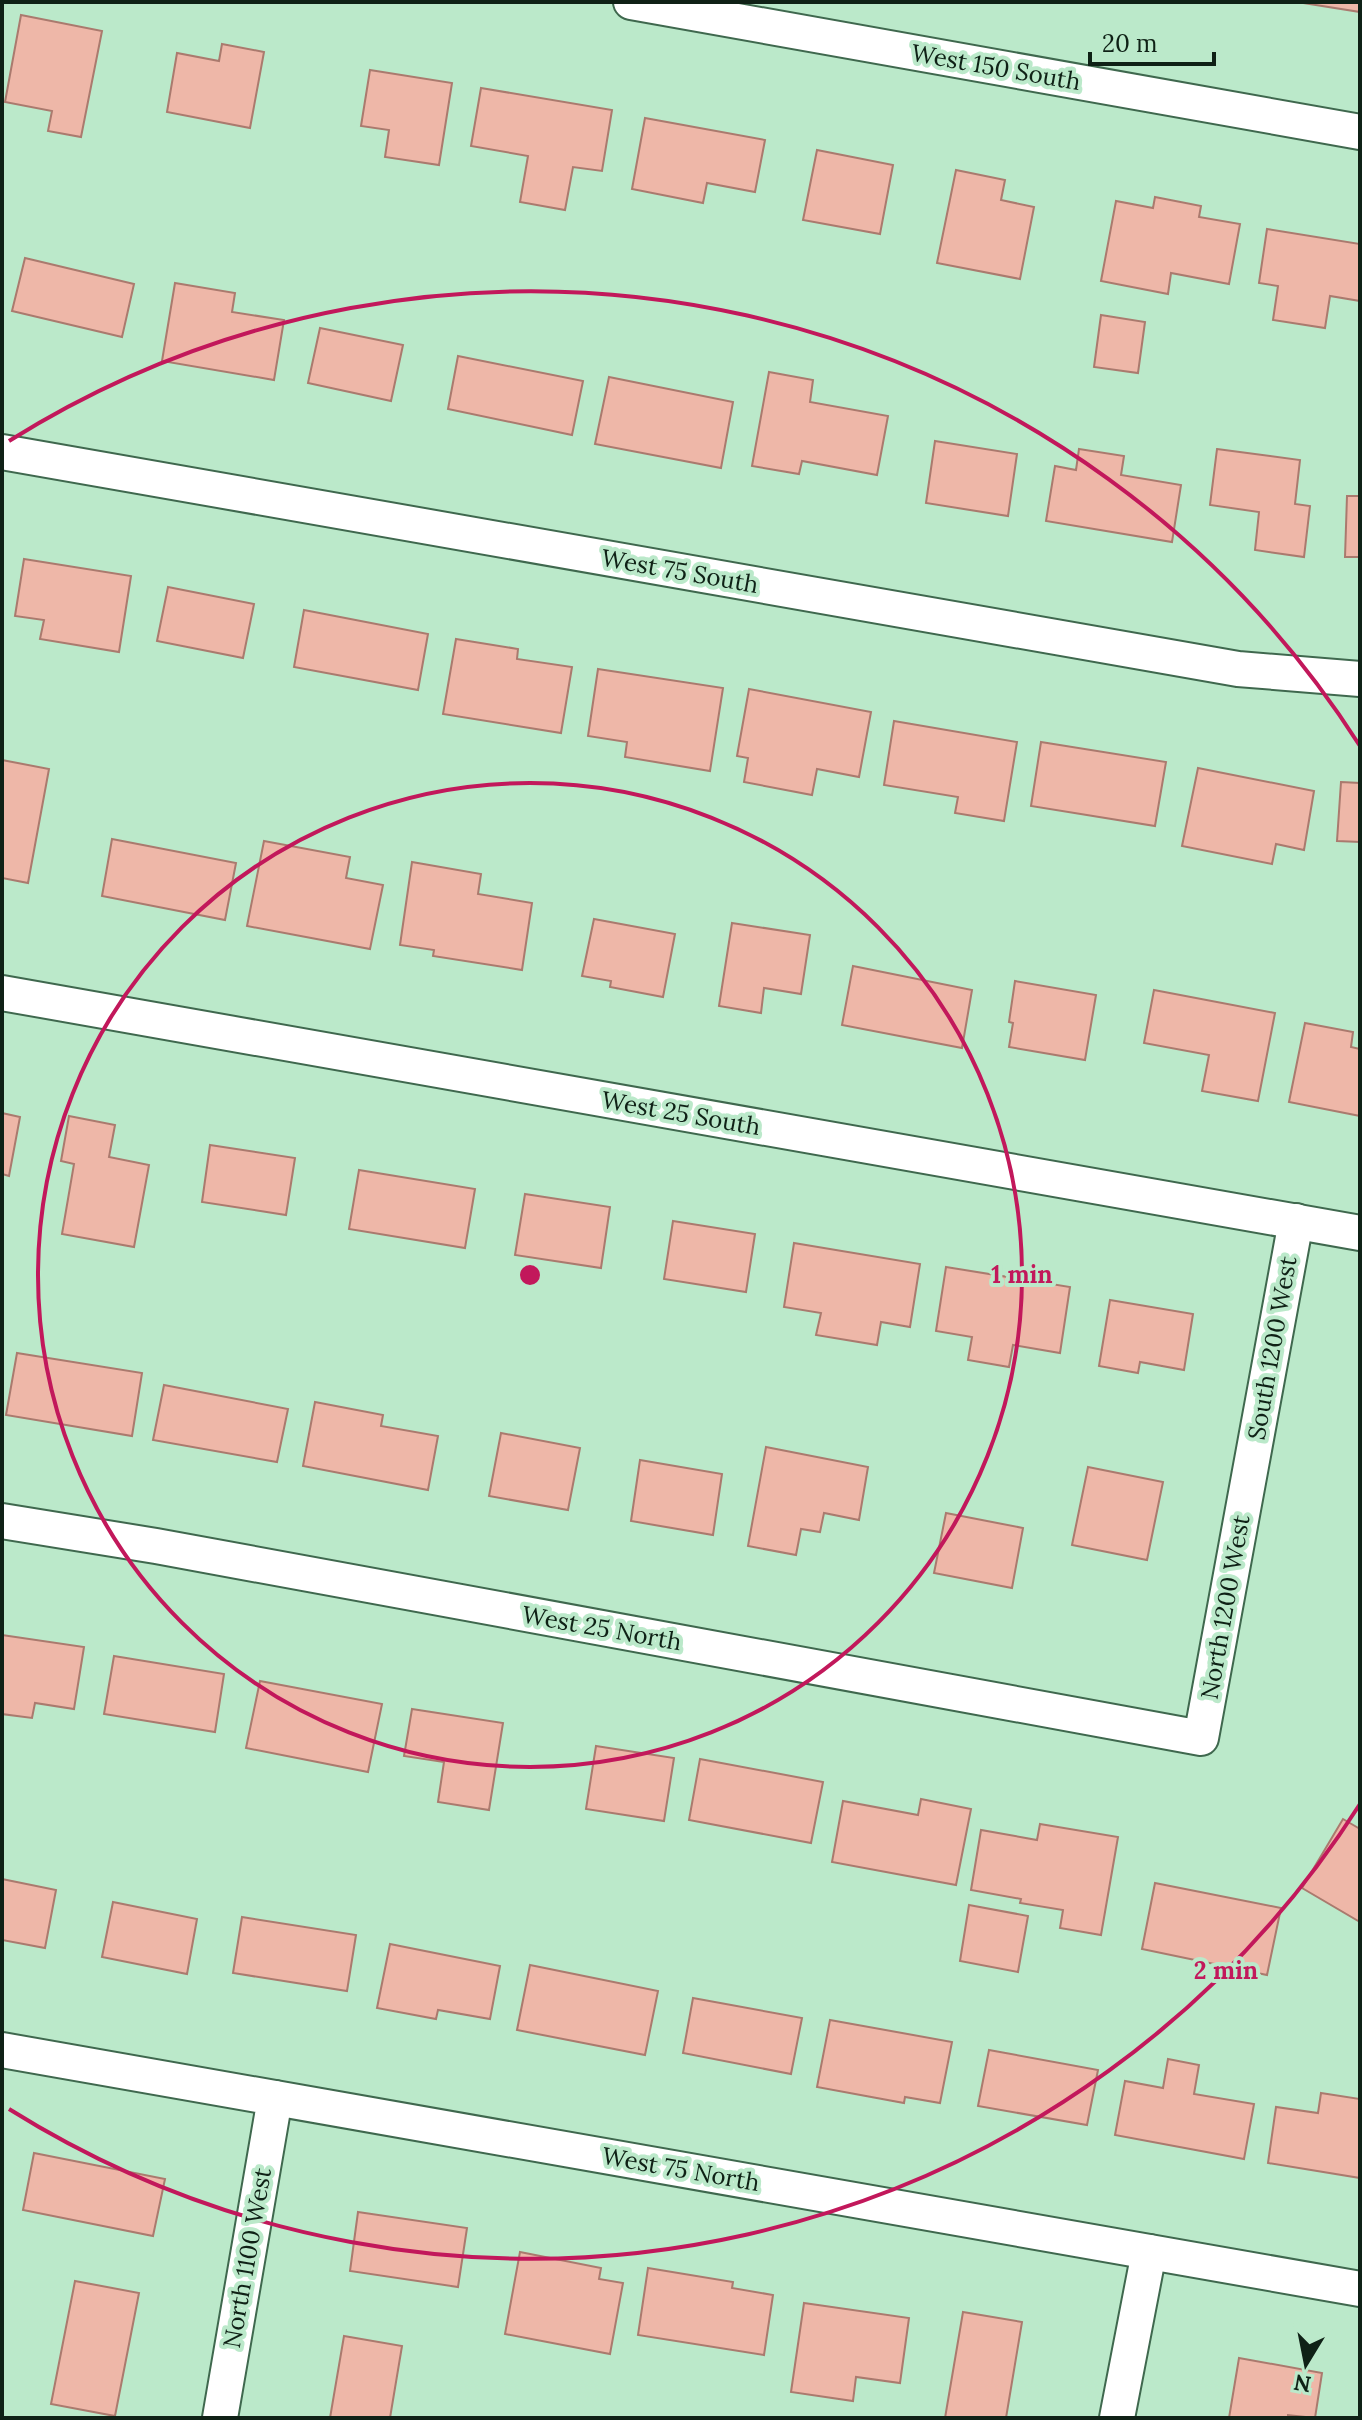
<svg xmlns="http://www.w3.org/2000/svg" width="1362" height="2420" viewBox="0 0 1362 2420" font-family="Lora,serif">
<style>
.building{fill:#eeb7a8;stroke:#aa7a6e;stroke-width:2}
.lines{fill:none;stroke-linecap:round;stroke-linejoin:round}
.minor-casing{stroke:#3f684e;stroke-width:38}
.minor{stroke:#fff;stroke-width:34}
.ring{fill:none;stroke:#c2185b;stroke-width:4}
.labels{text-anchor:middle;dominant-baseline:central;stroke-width:8;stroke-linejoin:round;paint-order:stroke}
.street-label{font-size:24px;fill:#0f2116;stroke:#bbe9ca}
.centre{fill:#c2185b;stroke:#bbe9ca;stroke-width:4}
.ring-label{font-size:24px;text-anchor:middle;font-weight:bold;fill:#c2185b;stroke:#bbe9ca;stroke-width:8;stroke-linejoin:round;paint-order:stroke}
</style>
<rect width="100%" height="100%" fill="#bbe9ca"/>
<g class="building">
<path d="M1297,2H1360V12Z"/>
<path d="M21,15L102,31L81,137L48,131L52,111L5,102Z"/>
<path d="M222,44L264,52L250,128L167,112L177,53L219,61Z"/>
<path d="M370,70L452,83L439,165L385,157L389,130L361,126Z"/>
<path d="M481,88L612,110L602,171L573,167L565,210L520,202L528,156L471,146Z"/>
<path d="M645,118L765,140L755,192L707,183L703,203L632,189Z"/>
<path d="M817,150L893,165L880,234L803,220Z"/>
<path d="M956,170L1005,180L1001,200L1034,207L1020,279L937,263Z"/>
<path d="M1155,197L1201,206L1199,217L1240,224L1229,284L1171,273L1168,294L1101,281L1116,201L1153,208Z"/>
<path d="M1267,229L1360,244V301L1330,296L1325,328L1273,320L1278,286L1259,283Z"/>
<path d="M25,258L134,284L122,337L12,311Z"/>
<path d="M175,283L235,293L232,312L284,320L274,380L162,361Z"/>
<path d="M1101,315L1145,322L1138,373L1094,367Z"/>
<path d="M320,328L403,345L391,401L308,383Z"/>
<path d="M458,356L583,381L572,435L448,409Z"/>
<path d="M769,372L813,380L810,402L888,416L877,475L802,461L799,474L752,466Z"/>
<path d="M609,377L733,402L721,468L595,444Z"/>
<path d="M935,441L1017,454L1008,516L926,503Z"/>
<path d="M1079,449L1124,456L1121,475L1181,485L1172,542L1046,521L1055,466L1076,470Z"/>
<path d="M1217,449L1300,460L1295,504L1310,506L1304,557L1255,550L1259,512L1210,505Z"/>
<path d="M1347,496H1360V557H1345Z"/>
<path d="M24,559L131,576L119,652L40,639L44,620L15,616Z"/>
<path d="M168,587L254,604L243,658L157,641Z"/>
<path d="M304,610L428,634L418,690L294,667Z"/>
<path d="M456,639L518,649L517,659L572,667L561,733L443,714Z"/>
<path d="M598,669L723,688L710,771L625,757L627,742L588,736Z"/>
<path d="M749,689L871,712L859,777L817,769L812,795L744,782L748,758L737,756Z"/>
<path d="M894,721L1017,742L1004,821L955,813L958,797L884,785Z"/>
<path d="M1041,742L1166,762L1155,826L1031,806Z"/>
<path d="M2,760L49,769L28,883L2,878Z"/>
<path d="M1198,768L1314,791L1304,850L1276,844L1272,864L1182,846Z"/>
<path d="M1341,782L1360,783V842L1337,841Z"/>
<path d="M112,839L236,863L225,920L102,896Z"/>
<path d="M264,841L350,857L346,878L383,885L370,949L247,926Z"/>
<path d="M412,862L481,874L478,894L532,903L522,970L433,956L434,950L400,945Z"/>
<path d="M594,919L675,934L663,997L610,987L611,981L582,976Z"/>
<path d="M732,923L810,935L801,994L764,988L761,1013L719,1006Z"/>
<path d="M853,966L972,990L962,1048L842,1025Z"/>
<path d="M1015,981L1096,995L1085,1060L1009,1047L1013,1023L1009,1022Z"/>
<path d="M1154,990L1275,1013L1258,1101L1202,1091L1209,1055L1144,1043Z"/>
<path d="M1305,1023L1353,1032L1351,1047L1360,1049V1116L1289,1102Z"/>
<path d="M2,1113L20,1117L9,1176L2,1174Z"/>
<path d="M69,1116L115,1125L109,1157L149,1165L134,1247L62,1234L74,1164L61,1161Z"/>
<path d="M210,1145L295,1158L286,1215L202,1202Z"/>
<path d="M359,1170L475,1189L465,1248L349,1229Z"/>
<path d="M525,1194L610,1207L601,1268L515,1255Z"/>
<path d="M673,1221L755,1234L746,1292L664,1279Z"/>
<path d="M794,1243L920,1264L910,1327L881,1322L877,1345L816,1335L821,1313L784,1307Z"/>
<path d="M946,1267L1070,1287L1060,1353L1013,1345L1009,1367L968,1360L972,1337L936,1331Z"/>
<path d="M1110,1300L1193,1314L1184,1370L1140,1362L1138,1373L1099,1366Z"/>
<path d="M17,1353L142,1373L132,1436L6,1415Z"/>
<path d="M164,1385L288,1409L277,1462L153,1440Z"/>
<path d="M315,1402L383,1415L381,1426L438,1436L428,1490L303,1466Z"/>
<path d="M501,1433L580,1448L568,1510L489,1496Z"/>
<path d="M766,1447L868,1467L859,1520L824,1513L820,1532L801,1529L796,1555L748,1546Z"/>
<path d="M640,1460L722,1474L713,1535L631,1521Z"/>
<path d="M1088,1467L1163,1482L1147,1560L1072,1545Z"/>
<path d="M946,1513L1023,1528L1012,1588L934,1573Z"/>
<path d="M2,1635L84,1647L74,1709L35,1703L32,1718L2,1714Z"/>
<path d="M114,1656L224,1674L215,1732L104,1714Z"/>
<path d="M260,1681L382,1704L368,1772L246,1748Z"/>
<path d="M412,1709L503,1723L489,1810L438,1802L444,1762L404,1756Z"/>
<path d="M596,1746L674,1758L664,1821L586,1809Z"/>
<path d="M700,1759L823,1782L811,1843L689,1820Z"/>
<path d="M921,1799L971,1809L956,1885L832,1862L843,1801L918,1815Z"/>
<path d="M1343,1819L1360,1829V1922L1302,1888Z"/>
<path d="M1040,1824L1118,1837L1101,1935L1060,1928L1063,1910L1020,1903L1021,1899L971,1890L981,1830L1037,1840Z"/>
<path d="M2,1879L56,1890L45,1948L2,1940Z"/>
<path d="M1155,1883L1281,1908L1267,1975L1142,1949Z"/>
<path d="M113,1902L197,1919L187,1974L102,1957Z"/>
<path d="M969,1905L1028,1916L1018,1972L960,1961Z"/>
<path d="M242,1917L356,1935L347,1991L233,1973Z"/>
<path d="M390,1944L500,1966L490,2019L438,2010L436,2019L377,2008Z"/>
<path d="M530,1965L658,1991L645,2055L517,2030Z"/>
<path d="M693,1998L802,2018L791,2074L683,2053Z"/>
<path d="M830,2020L952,2042L940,2103L905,2097L904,2103L817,2087Z"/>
<path d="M989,2050L1098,2070L1087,2125L978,2106Z"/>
<path d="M1168,2059L1199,2065L1194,2094L1254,2104L1244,2159L1115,2135L1125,2081L1163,2088Z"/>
<path d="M1321,2093L1360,2099V2178L1268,2163L1276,2107L1318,2113Z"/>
<path d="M34,2153L165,2179L153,2236L23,2210Z"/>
<path d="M358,2212L467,2228L458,2287L350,2271Z"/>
<path d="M520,2252L601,2268L599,2279L623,2283L610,2354L505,2334Z"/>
<path d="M648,2268L733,2282L732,2288L773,2295L764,2355L638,2335Z"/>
<path d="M75,2281L139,2293L115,2416L51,2404Z"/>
<path d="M804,2303L909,2318L900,2383L856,2377L853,2401L791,2392Z"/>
<path d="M963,2312L1022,2322L1006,2418H945Z"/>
<path d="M344,2336L402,2346L390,2418H330Z"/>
<path d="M1239,2358L1322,2373L1315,2418L1288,2415V2418H1229Z"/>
</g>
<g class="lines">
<g class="minor-casing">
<g id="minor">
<path d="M631,2L1360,132"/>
<path d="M2,452L1238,669L1360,679"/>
<path d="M2,993L1360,1233"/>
<path d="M2,1521L156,1546L1201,1738L1296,1221"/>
<path d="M2,2050L1360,2289"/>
<path d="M220,2418L275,2098"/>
<path d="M1117,2418L1149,2252"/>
</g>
</g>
<use href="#minor" class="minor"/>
</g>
<g class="ring">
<circle cx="530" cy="1275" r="492"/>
<path d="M1360 1804A984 984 0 0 1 9 2109M9 441A984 984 0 0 1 1360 746"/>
</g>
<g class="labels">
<g class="street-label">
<text transform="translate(996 67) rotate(10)">West 150 South</text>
<text transform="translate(680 571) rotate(10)">West 75 South</text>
<text transform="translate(681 1113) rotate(10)">West 25 South</text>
<text transform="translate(1272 1348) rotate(-80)">South 1200 West</text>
<text transform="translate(1225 1607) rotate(-80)">North 1200 West</text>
<text transform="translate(602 1628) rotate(10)">West 25 North</text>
<text transform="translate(681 2169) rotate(10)">West 75 North</text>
<text transform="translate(247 2258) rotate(-80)">North 1100 West</text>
</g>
</g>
<circle cx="530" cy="1275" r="12" class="centre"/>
<g class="ring-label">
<text x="1022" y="1283">1 min</text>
<text x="1226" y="1979">2 min</text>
</g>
<rect width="1362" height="2420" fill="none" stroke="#0f2116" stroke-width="8"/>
<g transform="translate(1306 2364) rotate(190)" stroke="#bbe9ca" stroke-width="6" paint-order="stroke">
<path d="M0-6L14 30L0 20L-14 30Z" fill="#0f2116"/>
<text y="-12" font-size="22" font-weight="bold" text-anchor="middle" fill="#0f2116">N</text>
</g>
<path d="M1090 52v12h124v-12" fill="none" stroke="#0f2116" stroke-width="4"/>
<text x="1102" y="52" font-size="24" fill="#0f2116" stroke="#bbe9ca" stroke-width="6" paint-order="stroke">20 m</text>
</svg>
